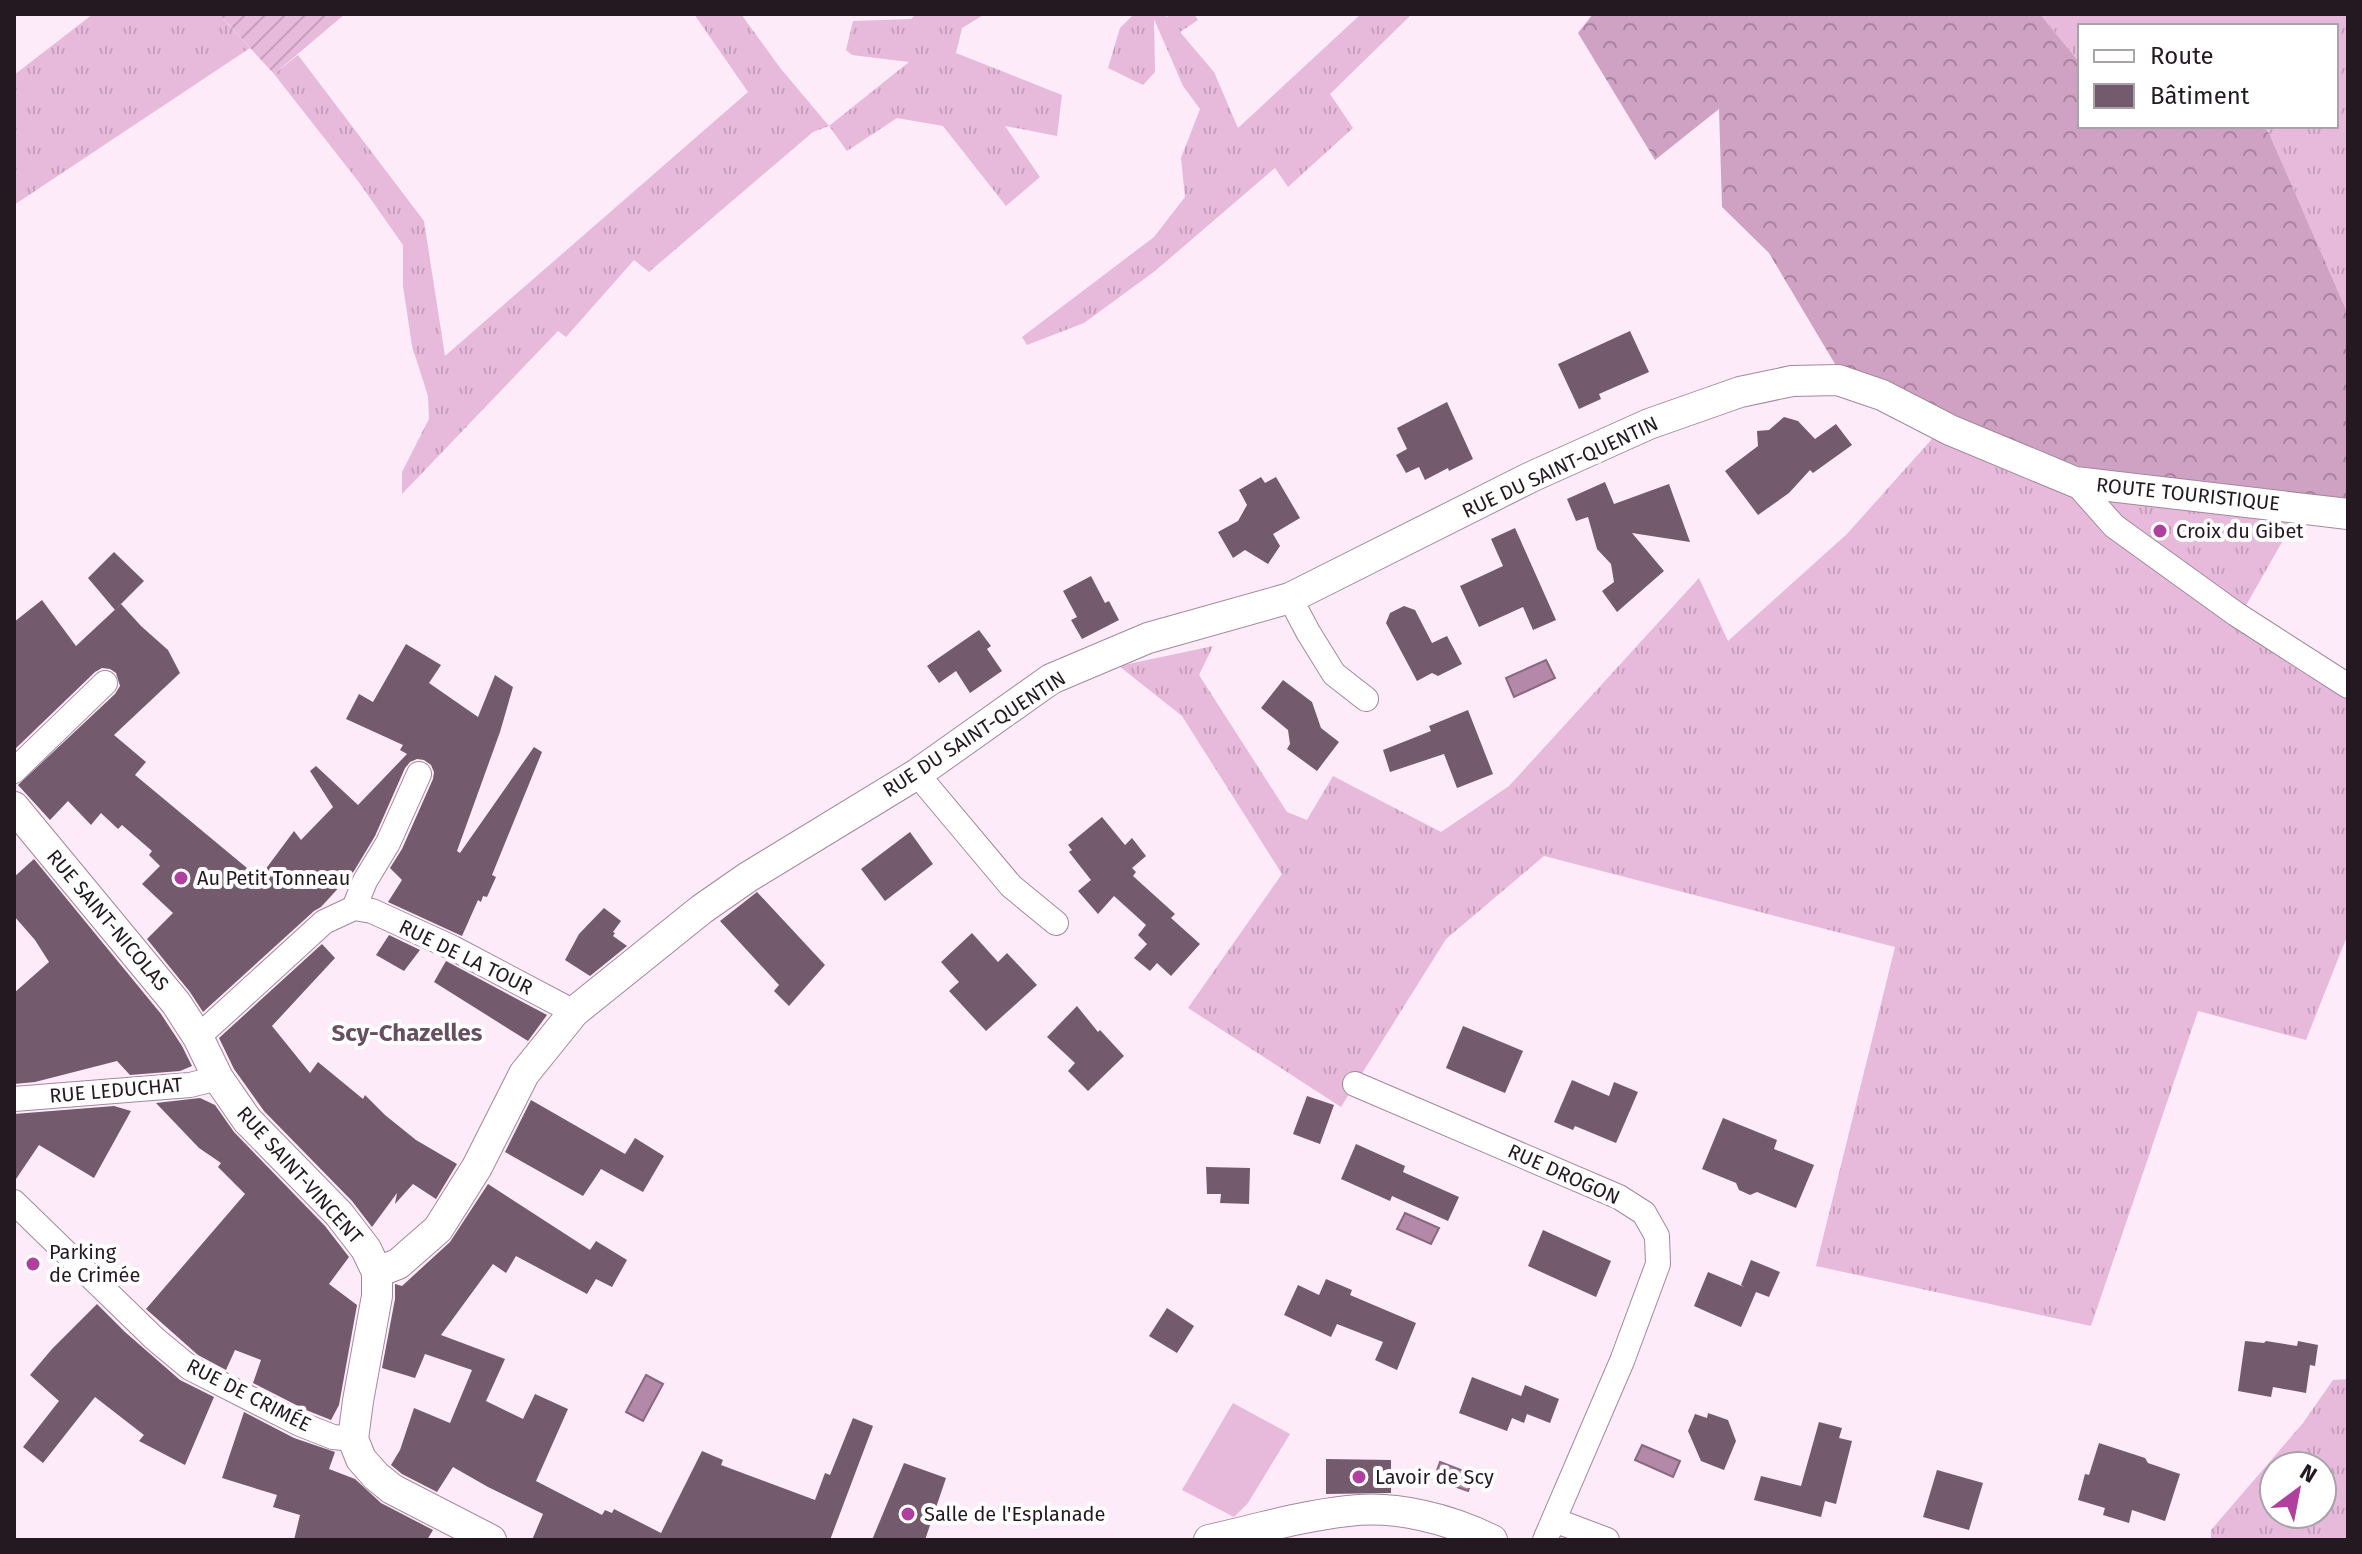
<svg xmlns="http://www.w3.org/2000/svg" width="2362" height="1554" viewBox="0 0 2362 1554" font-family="'Fira Sans',sans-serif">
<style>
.grass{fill:url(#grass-tufts);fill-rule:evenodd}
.forest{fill:url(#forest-crowns)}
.park{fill:#e7badc}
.garden{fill:url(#garden-furrows)}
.water{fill:#b388a9;stroke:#886780;stroke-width:2}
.building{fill:#735a6d}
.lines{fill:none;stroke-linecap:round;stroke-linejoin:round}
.minor-casing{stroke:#a2889c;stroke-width:26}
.tertiary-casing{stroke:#a2889c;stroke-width:32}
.minor{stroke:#fff;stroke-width:24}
.tertiary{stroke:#fff;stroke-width:30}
.poi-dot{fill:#af409e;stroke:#fff;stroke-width:3}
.labels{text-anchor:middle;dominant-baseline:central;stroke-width:8;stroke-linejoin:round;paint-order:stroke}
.street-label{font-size:20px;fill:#241921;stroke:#fff}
.poi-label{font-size:20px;fill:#241921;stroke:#fff;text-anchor:start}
.quarter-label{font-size:24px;font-weight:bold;fill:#674f62;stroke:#fff}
</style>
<defs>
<pattern id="grass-tufts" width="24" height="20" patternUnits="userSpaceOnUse" patternTransform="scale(2)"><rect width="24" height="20" fill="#e7badc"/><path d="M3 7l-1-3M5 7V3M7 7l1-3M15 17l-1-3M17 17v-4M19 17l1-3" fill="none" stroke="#c69fbc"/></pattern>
<pattern id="forest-crowns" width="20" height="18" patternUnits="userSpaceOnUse" patternTransform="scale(2)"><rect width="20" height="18" fill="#cfa2c4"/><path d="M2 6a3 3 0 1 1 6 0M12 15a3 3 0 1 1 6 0" fill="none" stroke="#a8839f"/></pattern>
<pattern id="garden-furrows" width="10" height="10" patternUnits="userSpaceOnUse" patternTransform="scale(2)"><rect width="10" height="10" fill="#e7badc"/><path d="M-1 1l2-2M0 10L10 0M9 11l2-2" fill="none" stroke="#c69fbc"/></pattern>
</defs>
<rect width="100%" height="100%" fill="#fdebf9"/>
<g class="grass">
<path d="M93,14H219L250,48L14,205V75Z"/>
<path d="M694,14H741L781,69L829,126L909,62L852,55L846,50L853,21L911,19L916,14H985L962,28L956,53L1062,95L1057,136L1005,126L1040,177L1006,206L943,126L897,118L847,151L829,126L813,132L649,272L634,260L566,337L558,331L402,494V472L429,419L428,396L412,346L403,286V245L358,181L274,74L298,55L424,221L445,356L748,92Z"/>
<path d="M1134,14H1164L1167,17L1171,14H1194L1198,20L1180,32L1214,72L1238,128L1361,14H1412L1330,94L1353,128L1288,187L1275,168L1155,271L1084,323L1027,345L1022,337L1154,237L1185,197L1181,158L1200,109L1183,86L1154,19L1155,72L1143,85L1108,68L1120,28Z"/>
<path d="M2040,14H2348V314L2269,133L2261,126H2336V26H2080V63Z"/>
<path d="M1945,414L2302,507L2236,623L2348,696V934L2306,1040L2198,1011L2091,1326L1816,1266L1895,947L1544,856L1446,939L1341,1107L1188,1008L1282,874L1182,716L1119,666L1213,646L1199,675L1287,812L1307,820L1333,776L1441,832L1509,786L1699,578L1728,641L1847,534L1931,440Z"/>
<path d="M2348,1379V1540H2211V1530L2303,1423L2333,1380ZM2274,1466H2322V1514H2274Z"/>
</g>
<path class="forest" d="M1593,14H2040L2080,63V126H2261L2269,133L2348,314V514L2134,488L1945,414L1838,369L1769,253L1722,207L1719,109L1655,160L1578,33Z"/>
<path class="park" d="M1233,1403L1290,1434L1248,1503L1234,1517L1182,1490Z"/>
<path class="garden" d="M219,14H345L274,74Z"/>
<g class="water">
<path d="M1546,660L1555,678L1514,697L1506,678Z"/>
<path d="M1405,1213L1439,1228L1431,1244L1397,1229Z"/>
<path d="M646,1375L663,1384L643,1421L626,1412Z"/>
<path d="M1642,1445L1680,1461L1673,1477L1635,1460Z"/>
<path d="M1440,1462L1474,1475L1468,1491L1434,1479Z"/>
</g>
<g class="building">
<path d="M1630,331L1649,372L1599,394L1601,399L1579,409L1558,364Z"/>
<path d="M1447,402L1473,459L1449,471L1448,468L1425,480L1419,467L1406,473L1396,455L1407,449L1397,428Z"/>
<path d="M1784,417L1798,421L1815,439L1836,424L1852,445L1813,473L1810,470L1789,493L1758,515L1725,471L1758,446L1757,431L1769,430Z"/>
<path d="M1261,477L1265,483L1276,477L1300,518L1273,534L1280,546L1268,564L1245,550L1233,558L1218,532L1238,521L1247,505L1239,490Z"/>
<path d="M1605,482L1614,504L1669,484L1690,542L1632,533L1664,571L1617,612L1602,591L1614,582L1611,564L1597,549L1588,517L1576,521L1567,499Z"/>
<path d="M1515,528L1556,620L1533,630L1523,607L1479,627L1460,586L1503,566L1491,539Z"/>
<path d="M114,552L144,581L115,610L88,578Z"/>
<path d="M1091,576L1105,603L1109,601L1119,620L1082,639L1071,620L1077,617L1063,591Z"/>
<path d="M42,600L76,646L121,604L141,626L168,650L180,673L114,735L146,762L135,775L259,878L294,831L301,840L333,807L310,771L316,766L358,805L407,754L400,750L403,745L346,719L359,694L373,702L406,644L441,665L429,683L478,717L495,675L513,687L500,732L457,851L460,853L534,747L542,752L492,875L496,877L487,897L483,896L481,902L478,900L462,936L388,902L402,880L390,868L402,849L433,779L434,772L431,765L424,760L417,759L410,762L405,768L375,836L354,871L321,907L314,911L203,1012L190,992L147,939L173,913L142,884L160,866L149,855L152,851L122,825L118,829L101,813L91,825L68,801L50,820L18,785L115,694L120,686L116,673L110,669L102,668L95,672L14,750V622Z"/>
<path d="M1404,606L1415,610L1432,643L1447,636L1462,664L1438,676L1432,673L1417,681L1386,623L1390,613Z"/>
<path d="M979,630L991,646L987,649L1002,671L970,693L956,671L939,683L927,666Z"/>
<path d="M1283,680L1312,702L1321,728L1339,742L1317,771L1287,749L1290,744L1288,730L1261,708Z"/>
<path d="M1468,710L1493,774L1457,788L1444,754L1390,772L1383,750L1431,731L1429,726Z"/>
<path d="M1102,817L1125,845L1132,838L1146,856L1132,868L1136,872L1133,876L1175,914L1171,918L1200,944L1171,976L1157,963L1150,971L1134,958L1147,944L1138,935L1146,925L1114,896L1098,914L1078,891L1091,880L1069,852L1072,850L1068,845Z"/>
<path d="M910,832L933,864L885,901L861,869Z"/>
<path d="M34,859L161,1014L182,1046L192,1066L180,1071L130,1075L117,1061L35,1082L14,1084V993L49,962L35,940L14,916V877Z"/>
<path d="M757,892L825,965L789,1006L774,991L779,985L720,921Z"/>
<path d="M604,908L621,921L613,932L615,933L613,936L627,946L590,976L565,960L579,934Z"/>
<path d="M972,933L998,962L1007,953L1037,985L986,1031L949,991L959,982L941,962Z"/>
<path d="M389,935L420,950L404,971L376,955Z"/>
<path d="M322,944L335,958L272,1026L310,1073L318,1062L363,1099L365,1095L385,1115L416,1140L457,1164L436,1199L413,1184L395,1204L397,1193L372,1227L352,1201L264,1111L234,1069L219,1038Z"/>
<path d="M446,961L547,1015L528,1041L434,982Z"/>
<path d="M1077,1006L1098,1032L1100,1030L1124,1056L1088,1091L1068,1071L1075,1063L1047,1037Z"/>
<path d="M1463,1026L1523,1051L1505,1093L1446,1068Z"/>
<path d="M1572,1080L1609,1096L1614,1082L1638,1092L1616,1143L1575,1126L1573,1130L1554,1122Z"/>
<path d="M1307,1096L1334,1105L1320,1144L1293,1134Z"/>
<path d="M200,1098L215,1105L234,1132L325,1226L349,1257L329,1284L357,1305L339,1405L331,1420L306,1410L253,1383L261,1360L235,1350L226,1370L198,1355L146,1309L245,1194L218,1167L221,1163L199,1148L156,1103Z"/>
<path d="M531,1100L625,1154L635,1138L664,1156L643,1192L601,1169L583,1196L505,1152Z"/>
<path d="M114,1106L131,1111L94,1178L39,1145L14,1182V1114Z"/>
<path d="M1723,1118L1777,1140L1774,1149L1814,1165L1796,1208L1757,1192L1750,1195L1739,1190L1736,1183L1702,1169Z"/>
<path d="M1356,1144L1405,1166L1403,1172L1459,1197L1448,1221L1392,1196L1390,1201L1341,1179Z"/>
<path d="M1206,1167L1250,1168L1249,1204L1220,1203L1221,1194H1207Z"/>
<path d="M488,1184L590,1250L596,1241L627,1260L612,1287L596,1279L587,1294L516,1256L506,1273L493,1264L441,1335L505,1359L486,1401L523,1419L535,1394L568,1409L536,1481L602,1515L605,1510L612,1513L614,1509L661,1533L702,1451L723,1460L721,1465L815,1500L825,1473L830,1475L853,1418L873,1426L830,1540H532L543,1514L488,1487L453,1467L437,1492L402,1474L391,1465L400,1450L414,1408L450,1423L472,1370L425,1354L415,1378L382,1368L395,1299V1284L402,1286L450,1242Z"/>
<path d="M1543,1230L1611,1261L1596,1297L1528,1266Z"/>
<path d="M1751,1260L1780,1272L1769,1297L1756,1292L1741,1327L1694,1306L1708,1272L1744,1287L1741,1285Z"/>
<path d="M1326,1279L1352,1290L1350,1295L1416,1323L1397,1370L1375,1360L1383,1342L1337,1324L1331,1337L1284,1315L1298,1285L1319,1295Z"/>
<path d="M97,1304L125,1332L180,1380L214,1397L185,1465L139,1441L144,1435L95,1397L43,1463L23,1447L59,1401L30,1375L52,1349Z"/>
<path d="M1167,1308L1194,1326L1177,1353L1149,1336Z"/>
<path d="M2245,1341L2264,1343L2266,1341L2297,1346L2298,1341L2318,1345L2315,1366L2310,1365L2306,1393L2273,1387L2271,1397L2238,1391Z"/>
<path d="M1472,1377L1521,1396L1525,1385L1559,1399L1550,1423L1527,1414L1524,1423L1512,1418L1507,1431L1459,1413Z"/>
<path d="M244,1412L294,1438L335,1452L329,1469L355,1479L381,1503L433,1530L427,1540H294L300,1515L273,1507L277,1495L222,1478Z"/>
<path d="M1708,1413L1728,1420L1736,1441L1724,1470L1701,1461L1688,1431L1695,1414L1707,1418Z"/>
<path d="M1819,1422L1842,1428L1839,1438L1852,1441L1836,1504L1825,1501L1821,1517L1754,1500L1761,1476L1801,1486Z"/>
<path d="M2099,1443L2145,1458L2148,1463L2180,1474L2165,1521L2132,1510L2129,1523L2103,1515L2105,1508L2078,1500L2085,1474L2089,1475Z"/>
<path d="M1326,1459L1391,1460V1493L1326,1494Z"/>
<path d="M904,1463L946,1478L925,1540H872Z"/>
<path d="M1937,1470L1983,1483L1969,1530L1923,1517Z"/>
</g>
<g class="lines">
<g class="minor-casing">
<g id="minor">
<path d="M2075,482L2114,526L2236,614L2348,686"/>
<path d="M1290,598L1308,632L1334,674L1366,699"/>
<path d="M14,771L105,683"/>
<path d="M917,774L1011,886L1056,923"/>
<path d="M354,908L365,881L388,843L419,774"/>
<path d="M198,1037L324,922L354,908L372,911L453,948L574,1012"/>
<path d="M1355,1084L1619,1197L1644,1213L1657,1236L1658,1264L1622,1361L1545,1540"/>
<path d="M14,1099L190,1085L218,1078"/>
<path d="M14,1202L155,1339L190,1368L300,1424L333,1437L353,1439"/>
<path d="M1554,1520L1607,1540"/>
</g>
</g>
<g class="tertiary-casing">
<g id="tertiary">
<path d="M14,807L176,1003L198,1037L218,1078L247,1120L339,1214L366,1249L377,1272V1296L358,1401L353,1439L361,1459L376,1476L392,1489L491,1540"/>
<path d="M377,1272L398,1264L438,1229L477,1167L524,1074L574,1012L702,909L748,877L917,774L1051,679L1148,638L1290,598L1531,477L1649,424L1740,392L1792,381L1838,380L1882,395L1950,430L2075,482L2348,514"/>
<path d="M1209,1540C1254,1530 1301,1516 1348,1511C1395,1505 1450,1519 1492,1540"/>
</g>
</g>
<use href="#minor" class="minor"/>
<use href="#tertiary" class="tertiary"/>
</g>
<g class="poi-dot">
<circle cx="2160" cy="531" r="8"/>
<circle cx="181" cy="878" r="8"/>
<circle cx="33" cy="1264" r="8"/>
<circle cx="1359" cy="1477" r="8"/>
<circle cx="908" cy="1514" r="8"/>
</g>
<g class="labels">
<g class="street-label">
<text transform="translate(1560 467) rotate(-25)">RUE DU SAINT-QUENTIN</text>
<text transform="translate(2188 494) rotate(6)">ROUTE TOURISTIQUE</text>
<text transform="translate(974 734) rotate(-33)">RUE DU SAINT-QUENTIN</text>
<text transform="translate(108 920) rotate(50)">RUE SAINT-NICOLAS</text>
<text transform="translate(466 957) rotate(26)">RUE DE LA TOUR</text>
<text transform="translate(116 1090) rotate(-5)">RUE LEDUCHAT</text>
<text transform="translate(1564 1174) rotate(24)">RUE DROGON</text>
<text transform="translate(300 1175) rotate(48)">RUE SAINT-VINCENT</text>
<text transform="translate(249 1395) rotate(27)">RUE DE CRIMÉE</text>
</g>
<g class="poi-label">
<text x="2176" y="531">Croix du Gibet</text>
<text x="197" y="878">Au Petit Tonneau</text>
<text x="49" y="1252">Parking<tspan x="49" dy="23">de Crimée</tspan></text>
<text x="1375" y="1477">Lavoir de Scy</text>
<text x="924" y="1514">Salle de l'Esplanade</text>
</g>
<g class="quarter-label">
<text x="407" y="1033">Scy-Chazelles</text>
</g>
</g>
<rect width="2362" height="1554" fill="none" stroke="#241921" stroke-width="32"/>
<rect x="2078" y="24" width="260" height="104" fill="#ffffff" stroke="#a7a3a6" stroke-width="2"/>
<rect x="2094" y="50" width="40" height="12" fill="#ffffff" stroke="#a7a3a6" stroke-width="2"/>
<text x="2150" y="64" font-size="24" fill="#241921">Route</text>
<rect x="2094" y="84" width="40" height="24" fill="#735a6d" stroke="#a7a3a6" stroke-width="2"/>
<text x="2150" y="104" font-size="24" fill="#241921">Bâtiment</text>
<g transform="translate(2298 1490) rotate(32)"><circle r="38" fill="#ffffff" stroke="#a7a3a6" stroke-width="2"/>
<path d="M0-6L14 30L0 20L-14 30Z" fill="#af409e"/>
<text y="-12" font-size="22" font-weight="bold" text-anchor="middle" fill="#241921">N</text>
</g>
</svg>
